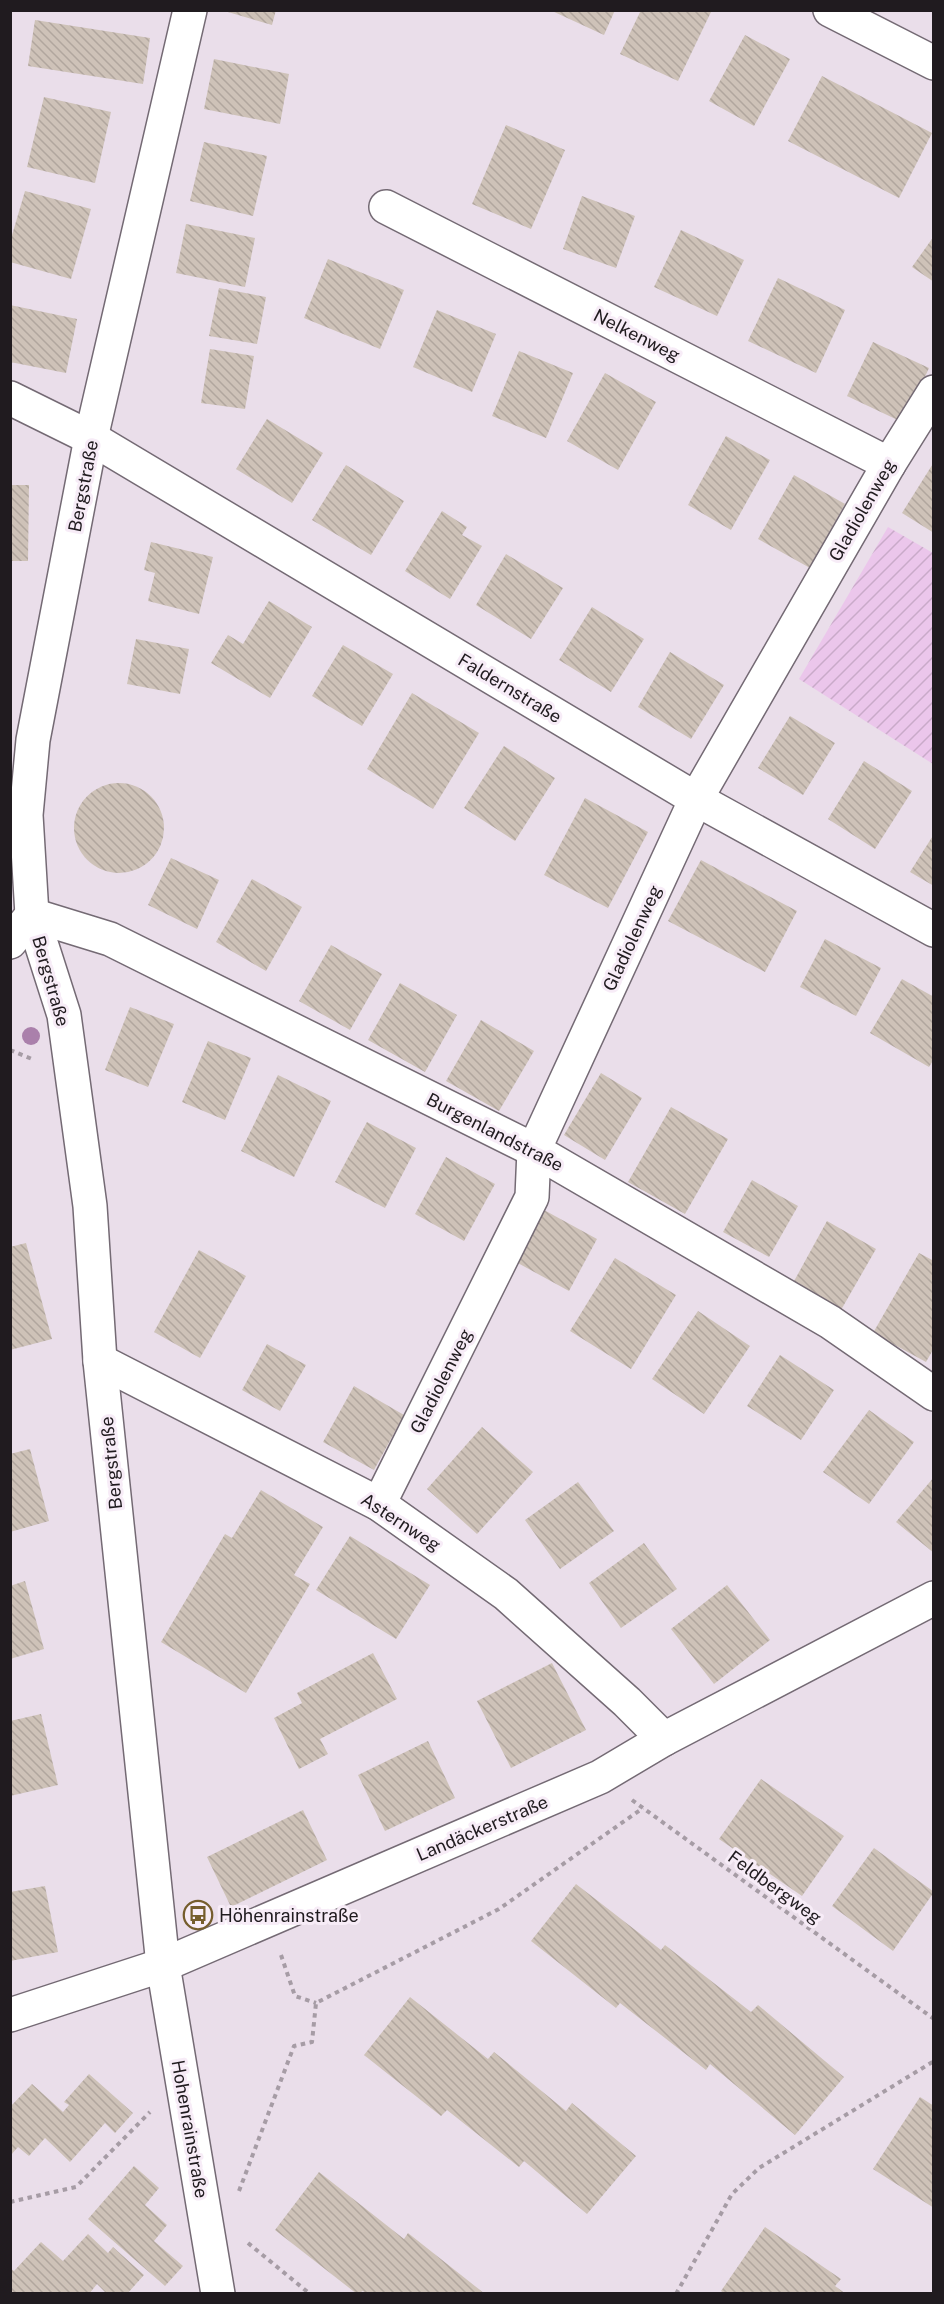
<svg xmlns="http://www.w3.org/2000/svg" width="944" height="2304" viewBox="0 0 944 2304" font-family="'Public Sans',sans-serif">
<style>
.garden{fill:url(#garden-furrows)}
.building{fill:url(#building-back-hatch)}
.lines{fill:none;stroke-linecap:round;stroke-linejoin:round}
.minor-casing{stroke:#746a74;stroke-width:36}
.path{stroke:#a69ca5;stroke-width:4;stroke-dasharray:4.5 4.5;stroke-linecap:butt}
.minor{stroke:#fff;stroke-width:33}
.tree{fill:#aa80ab}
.labels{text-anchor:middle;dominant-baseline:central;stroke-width:6;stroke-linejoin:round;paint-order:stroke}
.street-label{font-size:18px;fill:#201b1f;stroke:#f7ecf7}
.poi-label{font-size:18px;fill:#201b1f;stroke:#f7ecf7;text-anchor:start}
</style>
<defs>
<pattern id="garden-furrows" width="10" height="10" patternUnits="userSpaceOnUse" patternTransform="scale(1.5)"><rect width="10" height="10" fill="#ebc6eb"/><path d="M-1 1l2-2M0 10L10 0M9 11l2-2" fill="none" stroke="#c9aac9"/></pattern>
<pattern id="building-back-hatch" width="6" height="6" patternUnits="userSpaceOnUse" patternTransform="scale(1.5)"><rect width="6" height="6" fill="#cec2b8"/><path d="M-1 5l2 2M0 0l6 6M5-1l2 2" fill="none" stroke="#b1a69e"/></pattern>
</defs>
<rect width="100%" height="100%" fill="#eadeea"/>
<path class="garden" d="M888,527L933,553V764L799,679Z"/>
<g class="building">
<path d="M221,10H276L272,25Z"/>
<path d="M550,10H615L604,35Z"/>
<path d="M641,10L711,12L678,81L620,54Z"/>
<path d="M35,20L150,38L143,84L28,66Z"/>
<path d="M745,35L790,59L754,126L709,101Z"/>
<path d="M214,59L289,74L280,124L204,109Z"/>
<path d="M822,76L932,133L899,198L788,141Z"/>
<path d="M44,97L111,112L95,183L27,167Z"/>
<path d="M506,125L565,150L531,229L472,204Z"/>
<path d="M204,142L267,156L253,216L190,201Z"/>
<path d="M25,191L91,209L71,279L10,262V242Z"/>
<path d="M582,196L635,216L616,268L563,249Z"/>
<path d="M186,224L255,238L245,287L176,273Z"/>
<path d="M681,230L744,260L717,316L654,287Z"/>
<path d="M934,236V282L912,267Z"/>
<path d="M328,259L404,290L380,349L304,318Z"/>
<path d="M778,278L845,310L816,373L748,341Z"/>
<path d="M219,288L266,297L257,344L209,336Z"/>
<path d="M10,305L77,319L66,373L10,362Z"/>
<path d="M437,310L496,334L472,392L413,367Z"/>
<path d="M873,342L929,368L904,423L847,396Z"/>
<path d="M210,349L254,356L245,409L201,403Z"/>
<path d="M519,351L573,373L546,438L492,416Z"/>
<path d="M605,373L656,402L618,470L567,441Z"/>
<path d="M267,419L323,453L292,503L236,469Z"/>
<path d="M726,436L770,460L731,530L688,505Z"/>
<path d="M934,462V533L902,513Z"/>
<path d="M346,465L404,501L371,555L312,520Z"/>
<path d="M794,475L845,504L810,568L758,539Z"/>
<path d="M10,485H29L28,561H10Z"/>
<path d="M442,511L467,527L462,535L482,546L450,599L405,571Z"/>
<path d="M151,542L213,557L199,614L148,601L155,573L144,570Z"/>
<path d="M506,554L563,588L531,639L476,605Z"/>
<path d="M269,601L312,627L270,698L211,663L228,635L243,644Z"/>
<path d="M592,607L644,639L611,692L559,660Z"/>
<path d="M136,639L189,649L180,694L127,684Z"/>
<path d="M343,645L393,674L362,726L312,696Z"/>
<path d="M670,652L724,685L691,739L638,707Z"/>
<path d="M412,693L479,733L433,809L367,769Z"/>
<path d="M790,716L835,743L803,795L758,768Z"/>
<path d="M504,746L555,778L515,841L464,808Z"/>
<path d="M864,761L912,791L875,849L828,819Z"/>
<circle cx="119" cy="828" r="45"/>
<path d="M585,798L648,832L608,908L544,875Z"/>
<path d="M934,834V886L910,872Z"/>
<path d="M171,858L219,880L197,929L148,905Z"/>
<path d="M701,860L797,911L765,972L668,921Z"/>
<path d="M252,879L302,907L266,971L216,942Z"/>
<path d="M825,939L881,968L856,1016L800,987Z"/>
<path d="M331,945L382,974L350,1030L299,1001Z"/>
<path d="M902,979L934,997V1059L929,1067L870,1033Z"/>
<path d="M400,983L457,1015L425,1072L368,1040Z"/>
<path d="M130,1007L174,1024L148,1087L105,1070Z"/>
<path d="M481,1020L534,1051L499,1111L446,1081Z"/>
<path d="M208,1041L251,1058L225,1120L182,1102Z"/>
<path d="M601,1073L642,1098L605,1160L564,1135Z"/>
<path d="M278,1075L331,1101L294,1177L241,1151Z"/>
<path d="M671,1107L728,1139L685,1214L628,1182Z"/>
<path d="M367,1122L416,1148L385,1208L335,1182Z"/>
<path d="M446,1157L495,1184L464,1241L415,1214Z"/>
<path d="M752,1180L798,1206L769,1257L723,1232Z"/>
<path d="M544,1210L597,1239L569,1291L516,1262Z"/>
<path d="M827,1221L876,1249L841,1310L793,1283Z"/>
<path d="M26,1243L52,1339L10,1350V1247Z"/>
<path d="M199,1250L246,1276L200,1358L154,1332Z"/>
<path d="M919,1253L934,1261V1348L926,1362L873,1333Z"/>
<path d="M615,1258L676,1295L631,1369L570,1331Z"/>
<path d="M698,1311L750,1346L704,1414L652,1379Z"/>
<path d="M267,1344L306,1365L280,1411L242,1390Z"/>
<path d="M780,1355L834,1390L801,1440L747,1406Z"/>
<path d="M354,1386L404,1415L374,1470L323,1442Z"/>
<path d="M869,1410L914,1442L869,1504L823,1472Z"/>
<path d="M482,1427L533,1472L477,1534L427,1489Z"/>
<path d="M30,1449L49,1521L10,1532V1454Z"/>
<path d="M934,1477V1553L896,1522Z"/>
<path d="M578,1482L614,1531L560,1569L525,1520Z"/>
<path d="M261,1490L323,1527L294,1575L310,1584L246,1693L161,1642L225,1534L232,1538Z"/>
<path d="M350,1536L430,1585L396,1639L316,1590Z"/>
<path d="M644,1543L677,1589L621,1628L589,1583Z"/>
<path d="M25,1581L44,1649L10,1659V1586Z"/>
<path d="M727,1585L770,1640L714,1684L671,1629Z"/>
<path d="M373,1653L397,1699L320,1739L328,1754L299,1769L274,1718L302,1703L297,1693Z"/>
<path d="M552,1663L586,1730L511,1768L477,1701Z"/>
<path d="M41,1714L58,1785L10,1796V1721Z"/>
<path d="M428,1741L455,1798L385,1831L358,1775Z"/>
<path d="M761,1779L844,1836L802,1896L719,1839Z"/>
<path d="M303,1810L327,1860L231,1907L207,1857Z"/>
<path d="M874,1848L934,1892L893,1951L832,1906Z"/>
<path d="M576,1884L661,1950L665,1945L751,2012L758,2005L844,2077L795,2135L710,2064L706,2070L620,2003L616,2008L531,1941Z"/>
<path d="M45,1886L58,1952L10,1961V1892Z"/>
<path d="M410,1997L488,2059L494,2052L566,2111L572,2103L636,2156L587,2214L524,2161L519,2167L447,2110L441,2116L364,2055Z"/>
<path d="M89,2074L133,2113L115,2133L105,2123L70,2162L45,2138L29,2156L18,2147L10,2156V2107L32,2084L63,2112L69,2105L64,2102Z"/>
<path d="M920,2097L934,2106V2208L873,2169Z"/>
<path d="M134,2166L159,2188L145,2205L167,2225L154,2241L183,2266L165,2286L88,2219Z"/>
<path d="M319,2172L404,2239L408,2233L485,2294H366L363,2291L357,2294L275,2230Z"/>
<path d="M765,2227L841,2279L835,2286L846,2294H725L721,2291Z"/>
<path d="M88,2234L108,2253L113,2247L144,2275L127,2294H107L97,2284L89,2294H10V2268L14,2271L41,2242L63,2261Z"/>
</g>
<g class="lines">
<g class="minor-casing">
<g id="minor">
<path d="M190,10L91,438L33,740L26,815L32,915L64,1015L90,1206L100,1361L163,1965L218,2294"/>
<path d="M830,10L934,63"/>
<path d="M386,207L889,464"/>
<path d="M10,398L91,438L696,799L934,930"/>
<path d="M32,915L110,939L534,1150L830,1322L934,1394"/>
<path d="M10,942L32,915"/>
<path d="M100,1361L379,1504L506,1594L627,1702L664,1739"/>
<path d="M379,1504L532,1197L534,1150L696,799L889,464L934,392"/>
<path d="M10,2015L163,1965L600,1777L664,1739L934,1598"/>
</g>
</g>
<g class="path">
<path d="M10,1050L32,1059"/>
<path d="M632,1800L934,2019"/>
<path d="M281,1955L295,1996L316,2003"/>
<path d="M239,2191L294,2046L312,2042L316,2003L499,1909L643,1808"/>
<path d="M10,2202L76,2187L150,2112"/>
<path d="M248,2243L310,2294"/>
<path d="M676,2294L732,2194L759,2168L934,2061"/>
</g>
<use href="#minor" class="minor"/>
</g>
<circle class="tree" cx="31" cy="1036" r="9"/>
<defs>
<g id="bus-ring" transform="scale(1.5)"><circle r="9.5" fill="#f7ecf7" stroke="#755d2d" stroke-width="1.5"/><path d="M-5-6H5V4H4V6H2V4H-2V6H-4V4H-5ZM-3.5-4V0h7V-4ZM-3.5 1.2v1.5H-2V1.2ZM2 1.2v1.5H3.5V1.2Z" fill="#755d2d"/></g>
</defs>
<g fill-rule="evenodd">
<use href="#bus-ring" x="198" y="1915"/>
</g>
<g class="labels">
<g class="street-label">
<text transform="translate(637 335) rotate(27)">Nelkenweg</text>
<text transform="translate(83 486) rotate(-79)">Bergstraße</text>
<text transform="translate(862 510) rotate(-60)">Gladiolenweg</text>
<text transform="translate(510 688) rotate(31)">Faldernstraße</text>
<text transform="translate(632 938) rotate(-65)">Gladiolenweg</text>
<text transform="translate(51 981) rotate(74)">Bergstraße</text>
<text transform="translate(495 1132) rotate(27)">Burgenlandstraße</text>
<text transform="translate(441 1381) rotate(-63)">Gladiolenweg</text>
<text transform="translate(111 1463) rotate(-96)">Bergstraße</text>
<text transform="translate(401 1522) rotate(33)">Asternweg</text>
<text transform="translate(482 1828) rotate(-23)">Landäckerstraße</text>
<text transform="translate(775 1887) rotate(36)">Feldbergweg</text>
<text transform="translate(190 2129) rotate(80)">Hohenrainstraße</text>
</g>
<g class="poi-label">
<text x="219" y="1915">Höhenrainstraße</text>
</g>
</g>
<rect width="944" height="2304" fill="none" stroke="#201b1f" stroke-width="24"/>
</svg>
